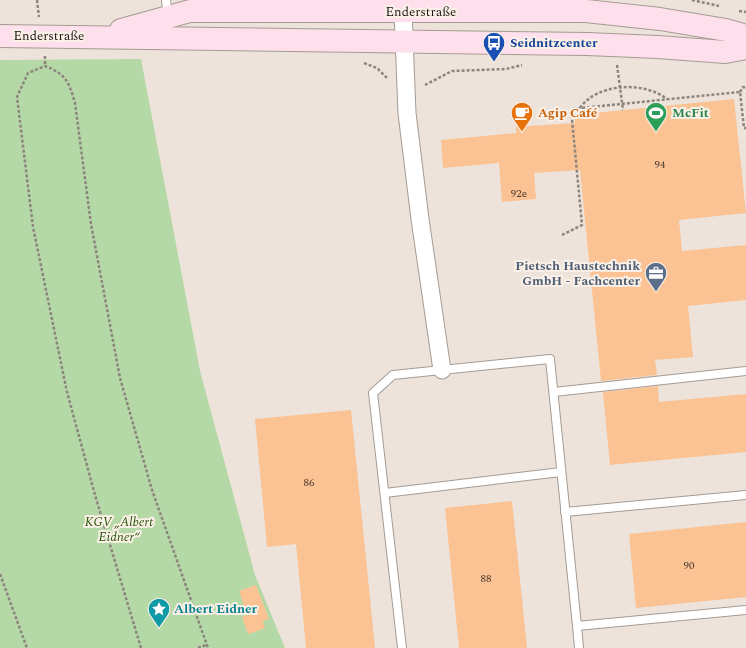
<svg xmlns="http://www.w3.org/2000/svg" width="746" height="648" viewBox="0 0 746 648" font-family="Spectral,serif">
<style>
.green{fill:#b5d9a6}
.building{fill:#fbc394}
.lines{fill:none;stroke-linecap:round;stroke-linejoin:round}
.service-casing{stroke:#a59b93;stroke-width:10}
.minor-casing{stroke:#a59b93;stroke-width:19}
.secondary-casing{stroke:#a59b93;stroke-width:24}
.path{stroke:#8c847e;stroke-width:2.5;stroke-dasharray:3 2;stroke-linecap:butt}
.service{stroke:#fff;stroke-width:8}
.minor{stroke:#fff;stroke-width:17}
.secondary{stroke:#fee0ed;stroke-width:22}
.labels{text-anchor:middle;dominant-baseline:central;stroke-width:4;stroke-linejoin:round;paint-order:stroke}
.number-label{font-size:11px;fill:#514032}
.street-label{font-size:13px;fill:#181412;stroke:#fbf0e7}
.transit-label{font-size:13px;font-weight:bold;fill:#164399;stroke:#fbf0e7;text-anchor:start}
.food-label{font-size:13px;font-weight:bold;fill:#c56008;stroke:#fbf0e7;text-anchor:start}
.leisure-label{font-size:13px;font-weight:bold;fill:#27864d;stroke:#fbf0e7;text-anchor:start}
.service-label{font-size:13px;font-weight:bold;fill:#4e5e75;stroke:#fbf0e7;text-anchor:end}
.park-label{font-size:13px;font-style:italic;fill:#265706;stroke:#fbf0e7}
.culture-label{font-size:13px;font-weight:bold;fill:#0d838f;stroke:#fbf0e7;text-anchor:start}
</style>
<rect width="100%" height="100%" fill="#ede3da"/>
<path class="green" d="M141,59L200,371L255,575L285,648H0V60Z"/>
<g class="building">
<path d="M734,99L746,213L679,220L682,251L746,245V300L688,306L693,357L655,360L657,375L601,381L580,170L534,173L536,199L502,202L499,163L443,168L441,140L516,133V127L575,123L574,115Z"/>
<path d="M658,386L659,402L746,394V452L610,465L603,392Z"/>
<path d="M351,410L375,648H306L296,544L267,547L255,419Z"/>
<path d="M512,501L527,648H459L445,508Z"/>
<path d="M746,522V597L636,608L629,534Z"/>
<path d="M256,585L269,619L263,621L265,628L248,634L242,617L247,615L239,591Z"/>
</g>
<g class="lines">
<g class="service-casing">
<g id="service">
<path d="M166,0L168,16"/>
<path d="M554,392L746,371"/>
<path d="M385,493L561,472"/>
<path d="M565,512L746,495"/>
<path d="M577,626L579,648"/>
<path d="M402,648L373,393L393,375L550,359L577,626L746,610"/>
</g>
</g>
<g class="minor-casing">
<path id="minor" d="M403,11L407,113L420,219L442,370"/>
</g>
<g class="secondary-casing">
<g id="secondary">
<path d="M121,30L190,11H586L660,19L726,30L746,36"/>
<path d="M0,36L587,44L658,47L725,52L746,48"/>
</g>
</g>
<g class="path">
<path d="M37,0L39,17"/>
<path d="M692,0L719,6"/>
<path d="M739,11L746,12"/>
<path d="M45,56V66"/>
<path d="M364,63L377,68L388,79"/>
<path d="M617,65L623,110"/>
<path d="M425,85L452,71L506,69L522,65"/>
<path d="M740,92L743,87L746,88"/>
<path d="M580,108C597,83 644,81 667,99"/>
<path d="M562,235L582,225L571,109L740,92L744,128H746"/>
<path d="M0,574L27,648"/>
<path d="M141,648L95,495L67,392L33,227L17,97L28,73L45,66C66,74 69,82 75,103L91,224L120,378L152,490L208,648"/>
<path d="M198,648L206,645"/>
</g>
<use href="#service" class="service"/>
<use href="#minor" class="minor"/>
<use href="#secondary" class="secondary"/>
</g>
<defs>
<g id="bus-pin" transform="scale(1.15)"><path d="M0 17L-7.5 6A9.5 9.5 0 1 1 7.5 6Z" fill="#1a4fb4" stroke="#fbf0e7"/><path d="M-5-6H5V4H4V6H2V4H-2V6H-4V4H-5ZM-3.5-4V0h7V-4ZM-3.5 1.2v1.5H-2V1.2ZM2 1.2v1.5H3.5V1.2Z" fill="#fff"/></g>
<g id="cafe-pin" transform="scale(1.15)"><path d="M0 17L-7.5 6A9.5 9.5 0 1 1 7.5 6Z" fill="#e8710a" stroke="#fbf0e7"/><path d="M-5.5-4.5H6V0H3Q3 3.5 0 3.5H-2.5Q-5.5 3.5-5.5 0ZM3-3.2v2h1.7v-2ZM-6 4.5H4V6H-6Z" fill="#fff"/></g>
<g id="stadium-pin" transform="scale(1.15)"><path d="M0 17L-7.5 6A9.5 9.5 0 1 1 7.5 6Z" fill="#2e9e5b" stroke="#fbf0e7"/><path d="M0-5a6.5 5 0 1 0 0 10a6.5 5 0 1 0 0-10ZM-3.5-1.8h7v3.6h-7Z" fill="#fff"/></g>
<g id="office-pin" transform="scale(1.15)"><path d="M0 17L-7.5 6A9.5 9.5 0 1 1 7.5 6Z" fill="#5c6f8a" stroke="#fbf0e7"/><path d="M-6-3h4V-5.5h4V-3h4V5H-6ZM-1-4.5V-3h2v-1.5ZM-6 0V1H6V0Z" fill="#fff"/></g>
<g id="sight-pin" transform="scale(1.15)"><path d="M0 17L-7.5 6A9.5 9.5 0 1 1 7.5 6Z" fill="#0f9aa8" stroke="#fbf0e7"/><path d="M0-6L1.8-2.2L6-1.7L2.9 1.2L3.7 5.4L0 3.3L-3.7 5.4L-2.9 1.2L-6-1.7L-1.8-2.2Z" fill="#fff"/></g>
</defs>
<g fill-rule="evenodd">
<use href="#bus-pin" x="494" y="43"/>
<use href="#cafe-pin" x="522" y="113"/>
<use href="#stadium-pin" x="656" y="113"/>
<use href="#office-pin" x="656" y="273"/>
<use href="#sight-pin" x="159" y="609"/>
</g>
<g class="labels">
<g class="number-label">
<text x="660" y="164">94</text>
<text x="519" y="193">92e</text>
<text x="309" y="482">86</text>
<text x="689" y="565">90</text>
<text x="486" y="578">88</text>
</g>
<g class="street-label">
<text x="421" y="12">Enderstraße</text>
<text x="49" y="36">Enderstraße</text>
</g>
<g class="transit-label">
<text x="510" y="43">Seidnitzcenter</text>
</g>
<g class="food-label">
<text x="538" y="113">Agip Café</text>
</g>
<g class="leisure-label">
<text x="672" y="113">McFit</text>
</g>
<g class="service-label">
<text x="640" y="266">Pietsch Haustechnik<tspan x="640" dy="15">GmbH - Fachcenter</tspan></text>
</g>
<g class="park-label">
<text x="119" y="522">KGV „Albert<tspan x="119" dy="15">Eidner“</tspan></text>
</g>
<g class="culture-label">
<text x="174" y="609">Albert Eidner</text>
</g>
</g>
</svg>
